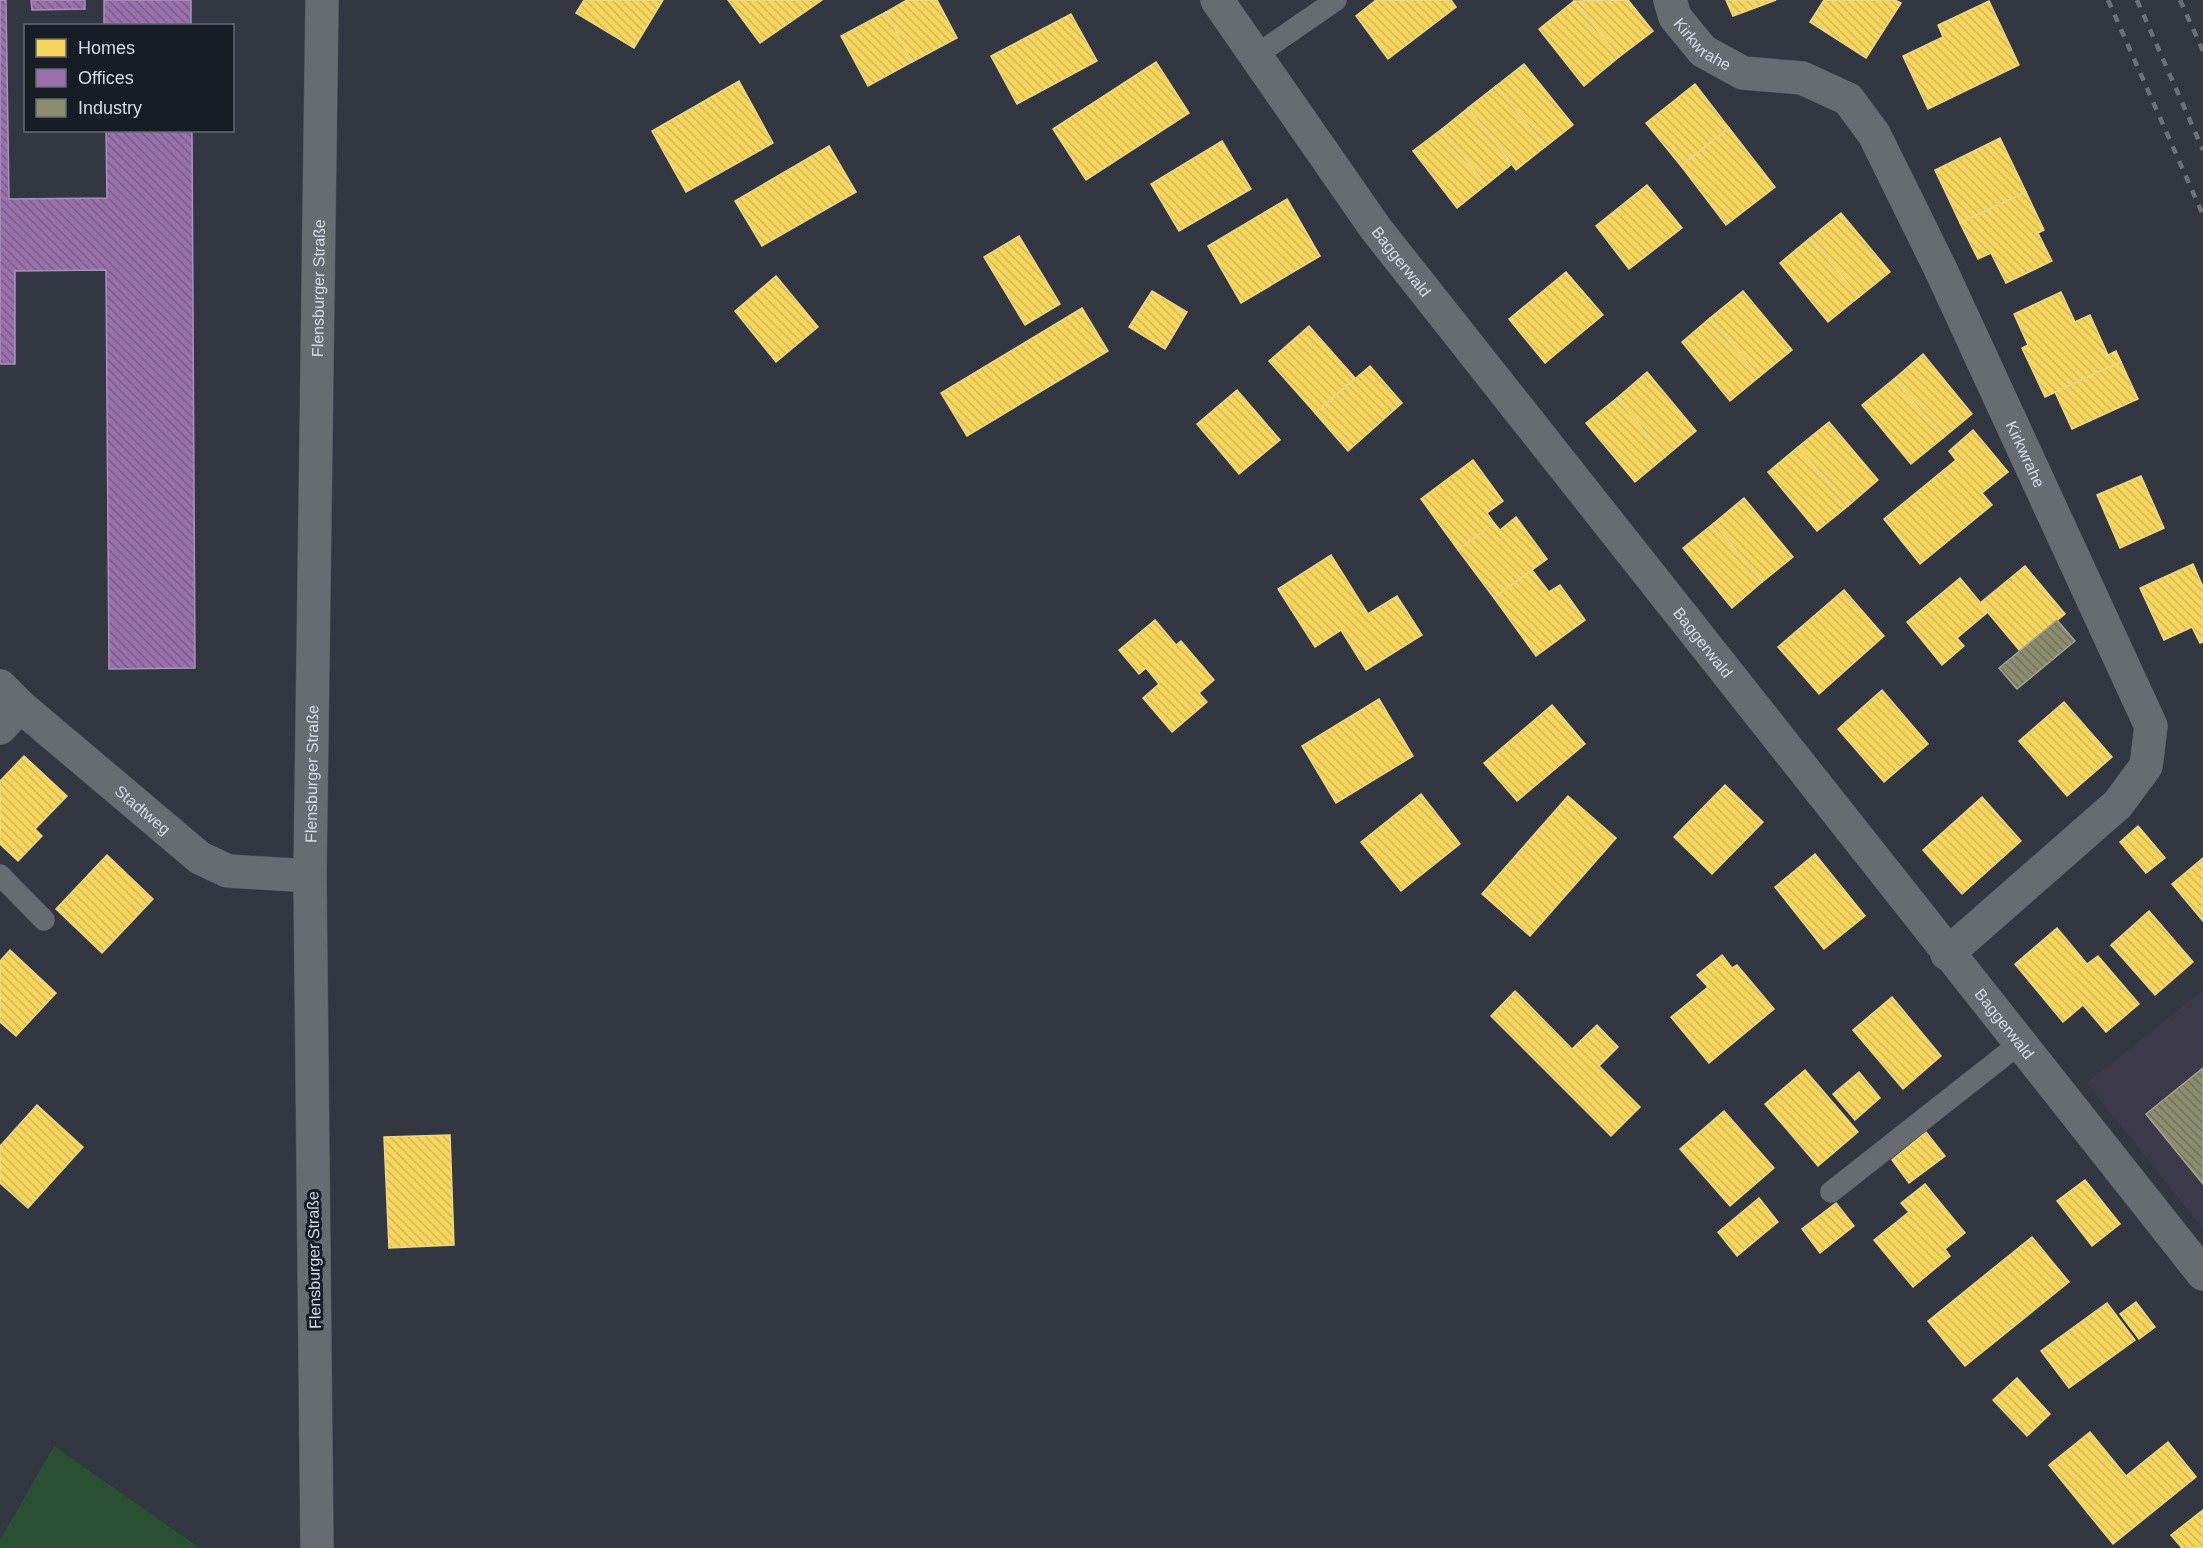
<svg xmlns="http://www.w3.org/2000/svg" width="2203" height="1548" viewBox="0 0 2203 1548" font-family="Arial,sans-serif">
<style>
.industrial{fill:#3c3a4a}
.green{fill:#295033}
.homes{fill:url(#homes-back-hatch);stroke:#ecd786;stroke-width:1.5}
.offices{fill:url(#offices-back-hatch);stroke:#ab90bd;stroke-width:1.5}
.industry{fill:url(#industry-back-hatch);stroke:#a2a492;stroke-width:1.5}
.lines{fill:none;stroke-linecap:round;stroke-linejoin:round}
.service-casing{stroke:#50545d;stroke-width:22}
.minor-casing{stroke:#50545d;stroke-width:34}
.tertiary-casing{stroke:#50545d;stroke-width:34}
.service{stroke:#676b72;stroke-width:21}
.minor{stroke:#676b72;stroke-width:33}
.tertiary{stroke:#676b72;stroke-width:33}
.rail{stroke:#6d7077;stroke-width:4.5;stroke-dasharray:8 8;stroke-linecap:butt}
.labels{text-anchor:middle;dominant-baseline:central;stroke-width:6;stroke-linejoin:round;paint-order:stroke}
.street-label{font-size:16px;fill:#d5dbe7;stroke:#181d25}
</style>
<defs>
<pattern id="homes-back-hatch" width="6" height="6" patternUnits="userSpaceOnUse" patternTransform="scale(1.5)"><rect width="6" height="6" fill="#f6d55c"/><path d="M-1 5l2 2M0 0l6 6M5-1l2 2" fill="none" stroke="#d2b857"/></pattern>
<pattern id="offices-back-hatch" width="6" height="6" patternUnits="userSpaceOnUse" patternTransform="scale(1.5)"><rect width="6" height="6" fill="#9970ab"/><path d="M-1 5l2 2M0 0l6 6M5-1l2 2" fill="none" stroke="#7a6087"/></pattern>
<pattern id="industry-back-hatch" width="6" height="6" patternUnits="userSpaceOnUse" patternTransform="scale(1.5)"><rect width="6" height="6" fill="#8c8c6e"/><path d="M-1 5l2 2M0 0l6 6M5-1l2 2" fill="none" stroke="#717260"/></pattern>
</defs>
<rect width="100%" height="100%" fill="#323741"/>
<path class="industrial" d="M2203,990V1229L2087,1083Z"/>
<path class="green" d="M54,1446L200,1548H0V1540Z"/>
<g class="homes">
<path d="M584,0H663L634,48L576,13Z"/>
<path d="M728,0H822L760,43Z"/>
<path d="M907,0H937L957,38L912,62L886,12Z"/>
<path d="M1376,0H1451L1456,7L1388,59L1356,16Z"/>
<path d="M1628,0L1653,31L1619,57L1574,1Z"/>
<path d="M1726,0H1776L1733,16Z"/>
<path d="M1824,0H1895L1901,3L1866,58L1810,22Z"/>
<path d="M1574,1L1619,57L1584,86L1539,29Z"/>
<path d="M1989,1L2019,65L1928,109L1903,56L1943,37L1938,25Z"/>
<path d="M886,12L912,62L868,86L841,36Z"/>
<path d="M1071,14L1097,61L1017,104L991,56Z"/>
<path d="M1156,62L1189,113L1086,180L1053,129Z"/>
<path d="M1524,64L1573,125L1545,147L1496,86Z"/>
<path d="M739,81L773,143L686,192L652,131Z"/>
<path d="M1695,84L1729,128L1681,166L1646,123Z"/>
<path d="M1496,86L1545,147L1516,170L1468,108Z"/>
<path d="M1468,108L1512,164L1486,185L1442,129Z"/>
<path d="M1729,128L1775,187L1726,225L1681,166Z"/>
<path d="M1442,129L1486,185L1457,208L1413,151Z"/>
<path d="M2000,138L2026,192L1960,223L1935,170Z"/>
<path d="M1222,141L1251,189L1179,231L1151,184Z"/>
<path d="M829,146L856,192L762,246L735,201Z"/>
<path d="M1647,185L1682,228L1629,269L1596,226Z"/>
<path d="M2026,192L2044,230L2038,233L2052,261L2006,283L1991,253L1978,259L1960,223Z"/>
<path d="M1287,199L1320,256L1241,303L1208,246Z"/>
<path d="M1841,213L1890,272L1859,297L1810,238Z"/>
<path d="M1019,236L1060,304L1025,325L984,257Z"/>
<path d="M1810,238L1859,297L1828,322L1780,263Z"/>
<path d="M1566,272L1603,315L1545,363L1509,319Z"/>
<path d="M776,276L818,327L776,362L735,311Z"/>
<path d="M1152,291L1187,312L1165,349L1129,327Z"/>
<path d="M1743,291L1792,350L1759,377L1710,318Z"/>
<path d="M2061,292L2075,322L2090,315L2108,355L2116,351L2121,362L2045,397L2022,348L2028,345L2014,314Z"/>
<path d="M1082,308L1108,351L967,436L941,393Z"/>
<path d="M1710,318L1759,377L1730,401L1682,342Z"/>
<path d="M1309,326L1355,378L1315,413L1269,361Z"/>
<path d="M1923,354L1972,414L1943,438L1894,379Z"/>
<path d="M2121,362L2138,399L2072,429L2055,392Z"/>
<path d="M1370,366L1402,403L1348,451L1315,413Z"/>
<path d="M1647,372L1696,431L1665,457L1617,398Z"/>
<path d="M1894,379L1943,438L1911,464L1862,405Z"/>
<path d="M1237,390L1280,440L1239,474L1197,424Z"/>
<path d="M1617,398L1665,457L1635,482L1586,423Z"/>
<path d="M1829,422L1878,480L1848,506L1798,447Z"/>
<path d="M1973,430L2008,472L1982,493L1992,505L1920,564L1884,519L1956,460L1949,451Z"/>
<path d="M1798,447L1848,506L1817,531L1768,472Z"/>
<path d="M1473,460L1503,501L1487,513L1494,523L1458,550L1421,499Z"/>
<path d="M2141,476L2164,528L2120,548L2097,495Z"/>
<path d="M1744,498L1793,557L1762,582L1714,523Z"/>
<path d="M1516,517L1547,559L1494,598L1458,550L1494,523L1500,530Z"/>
<path d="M1714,523L1762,582L1732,608L1683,548Z"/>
<path d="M1331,555L1368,614L1397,596L1422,635L1366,670L1341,630L1315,647L1278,589Z"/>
<path d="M2193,564L2203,587V642L2200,643L2192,627L2164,640L2140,588Z"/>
<path d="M2025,566L2065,614L2020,651L1980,603Z"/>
<path d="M1532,570L1549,592L1560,585L1585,620L1536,656L1494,598Z"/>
<path d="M1960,578L1988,612L1957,638L1964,646L1942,665L1907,622Z"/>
<path d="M1844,590L1884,636L1819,694L1778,647Z"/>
<path d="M1155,620L1176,645L1181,641L1214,680L1199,693L1207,702L1172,732L1143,698L1159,684L1146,668L1139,674L1119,650Z"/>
<path d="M1882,690L1928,744L1884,782L1838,729Z"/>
<path d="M1379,699L1413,756L1336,803L1302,746Z"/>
<path d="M2064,702L2112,757L2067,796L2019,741Z"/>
<path d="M1552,705L1585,744L1517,801L1484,763Z"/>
<path d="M24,756L67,796L35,829L42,836L18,861L0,844V781Z"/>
<path d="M1725,785L1763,822L1712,874L1674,837Z"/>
<path d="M1421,794L1460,844L1401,891L1361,842Z"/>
<path d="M1568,796L1616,838L1530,936L1482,894Z"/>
<path d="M1982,797L2021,841L1962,894L1923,850Z"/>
<path d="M2138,826L2165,858L2146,873L2120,842Z"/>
<path d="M1815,854L1865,916L1824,949L1775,887Z"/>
<path d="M107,855L153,899L102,953L56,909Z"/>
<path d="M2203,858V921L2172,884Z"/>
<path d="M2149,911L2193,962L2155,995L2111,945Z"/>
<path d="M2057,928L2087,964L2098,956L2139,1004L2106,1032L2083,1005L2063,1022L2015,964Z"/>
<path d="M10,950L56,993L16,1036L0,1022V961Z"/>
<path d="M1722,955L1732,968L1737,965L1774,1009L1709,1063L1671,1017L1708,987L1697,975Z"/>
<path d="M1515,991L1572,1049L1597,1025L1618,1047L1599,1066L1640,1107L1611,1136L1491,1016Z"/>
<path d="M1892,997L1941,1056L1903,1089L1853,1030Z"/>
<path d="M1805,1070L1858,1132L1818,1166L1765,1104Z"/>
<path d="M1859,1072L1880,1098L1855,1120L1833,1094Z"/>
<path d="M37,1105L83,1147L28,1208L0,1183V1146Z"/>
<path d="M1724,1111L1774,1168L1730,1206L1680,1149Z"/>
<path d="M1926,1132L1945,1156L1909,1183L1892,1160Z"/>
<path d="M450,1135L454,1245L389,1248L384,1137Z"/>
<path d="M2085,1180L2120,1224L2092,1246L2057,1201Z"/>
<path d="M1925,1184L1965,1233L1945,1249L1950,1256L1913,1287L1874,1240L1909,1212L1901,1203Z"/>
<path d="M1759,1198L1778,1222L1737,1256L1718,1232Z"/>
<path d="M1836,1203L1854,1226L1820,1253L1802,1229Z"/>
<path d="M2032,1237L2069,1282L1965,1366L1928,1321Z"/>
<path d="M2136,1302L2155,1327L2139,1339L2120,1314Z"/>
<path d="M2107,1303L2135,1340L2069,1388L2041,1351Z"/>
<path d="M2017,1378L2050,1414L2027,1436L1993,1400Z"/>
<path d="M2090,1432L2126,1476L2168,1442L2196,1477L2113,1544L2049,1465Z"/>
<path d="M2203,1510V1548H2182L2171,1535Z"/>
</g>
<g class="offices">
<path d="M0,0H6L9,199L107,198L106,130H192L195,668L109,669L106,270L15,271V364H0Z"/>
<path d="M31,0H85V9L32,10Z"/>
<rect x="104" y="0" width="87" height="26"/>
</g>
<g class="industry">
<path d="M2057,620L2075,641L2017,689L1999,668Z"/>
<path d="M2203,1068V1184L2146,1114Z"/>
</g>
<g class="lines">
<g class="service-casing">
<g id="service">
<path d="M1255,56L1336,0"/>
<path d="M0,875L44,920"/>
<path d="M1831,1192L2019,1044"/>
</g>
</g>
<g class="minor-casing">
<g id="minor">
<path id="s1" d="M1217,0L1376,229L2203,1274"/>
<path id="s2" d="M1670,0L1675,17L1703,51L1743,73L1802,78L1848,99L1874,134L1940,268L2151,726L2146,766L2118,804L1947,954"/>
<path id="s3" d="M0,686L20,706L200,858L228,871L310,876"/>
<path d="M0,728L20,706"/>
</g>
</g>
<g class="tertiary-casing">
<g id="tertiary">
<path id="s4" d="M317,1548L310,876L322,0"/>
</g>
</g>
<use href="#service" class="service"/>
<use href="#minor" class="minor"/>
<use href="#tertiary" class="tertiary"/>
<g class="rail">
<path d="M2108,0L2203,215"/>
<path d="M2137,0L2203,150"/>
<path d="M2180,0L2203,51"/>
</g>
</g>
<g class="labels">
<g class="street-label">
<text stroke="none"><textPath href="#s2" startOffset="57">Kirkwrahe</textPath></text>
<text stroke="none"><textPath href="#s1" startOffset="320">Baggerwald</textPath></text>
<text stroke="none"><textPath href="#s4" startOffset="1260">Flensburger Straße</textPath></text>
<text stroke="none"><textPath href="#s2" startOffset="615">Kirkwrahe</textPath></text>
<text stroke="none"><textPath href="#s1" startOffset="806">Baggerwald</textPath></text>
<text stroke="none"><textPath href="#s4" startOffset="774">Flensburger Straße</textPath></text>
<text stroke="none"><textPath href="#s3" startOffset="189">Stadtweg</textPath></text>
<text stroke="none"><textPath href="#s1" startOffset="1292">Baggerwald</textPath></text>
<text transform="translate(314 1260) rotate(-91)">Flensburger Straße</text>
</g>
</g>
<rect x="24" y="24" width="210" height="108" fill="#181d25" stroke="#646973" stroke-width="1.5"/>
<rect x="36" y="39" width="30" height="18" fill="#f6d55c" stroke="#646973" stroke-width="1.5"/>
<text x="78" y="54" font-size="18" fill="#d5dbe7">Homes</text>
<rect x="36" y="69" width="30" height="18" fill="#9970ab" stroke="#646973" stroke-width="1.5"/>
<text x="78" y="84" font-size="18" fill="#d5dbe7">Offices</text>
<rect x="36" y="99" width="30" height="18" fill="#8c8c6e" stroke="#646973" stroke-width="1.5"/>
<text x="78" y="114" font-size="18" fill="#d5dbe7">Industry</text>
</svg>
